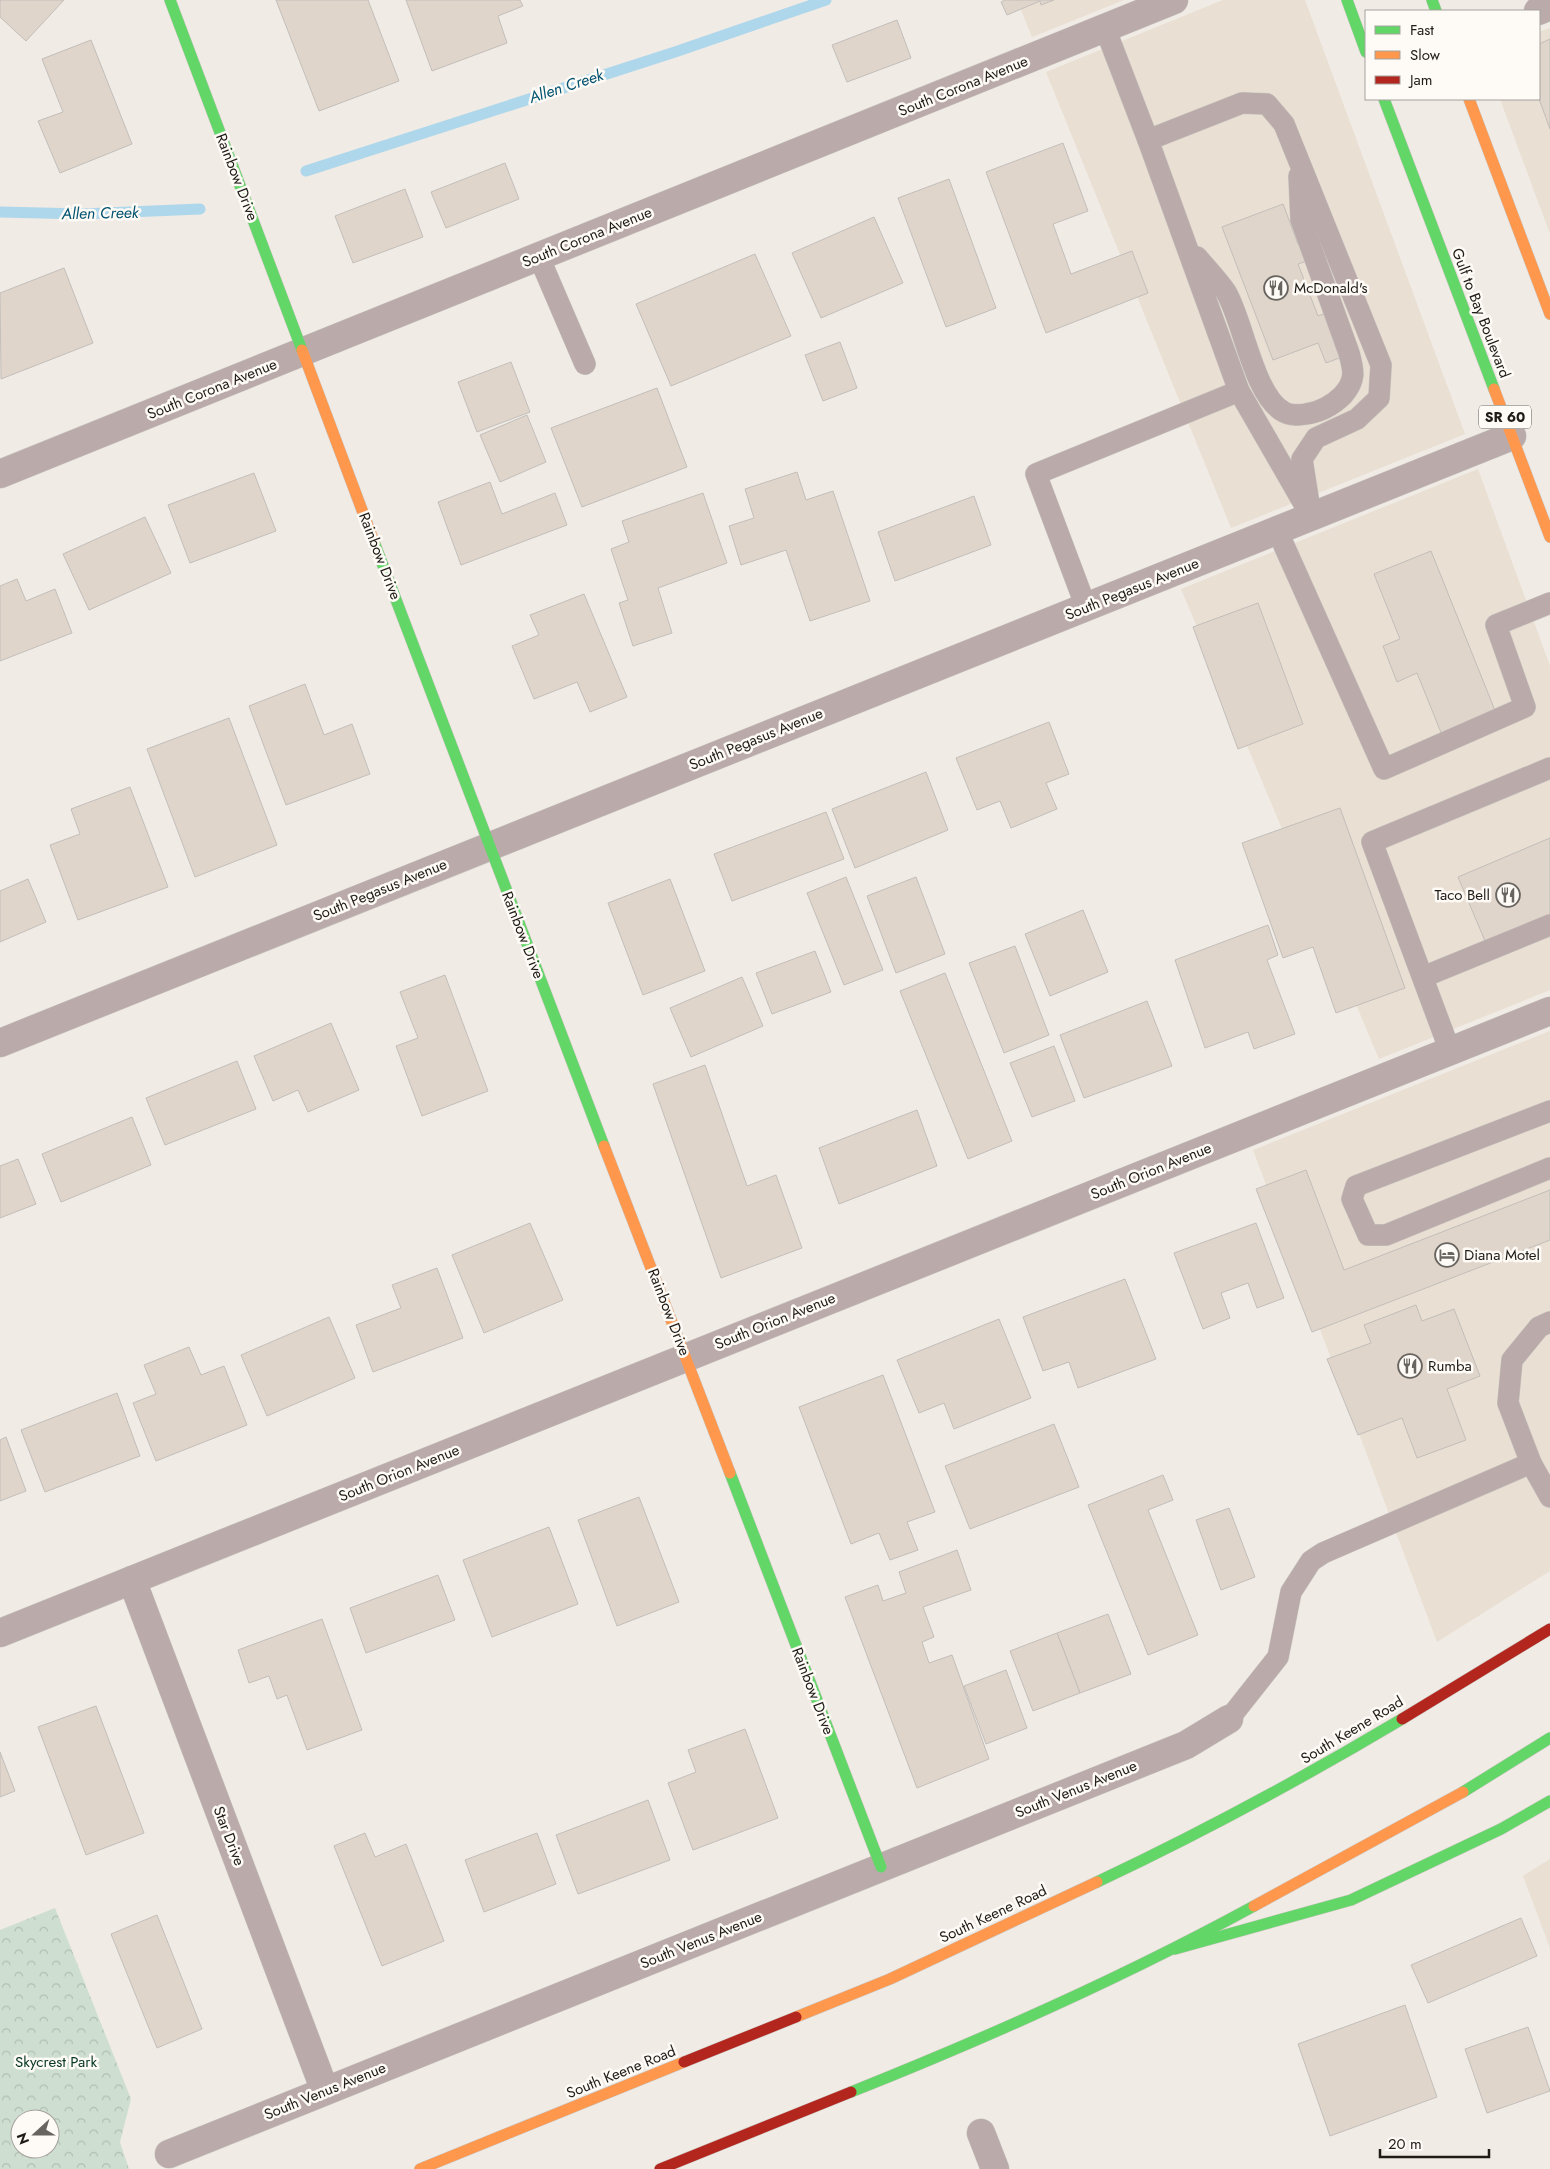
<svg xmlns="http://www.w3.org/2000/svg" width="1550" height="2169" viewBox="0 0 1550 2169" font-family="Jost,sans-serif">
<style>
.built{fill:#e9dfd3}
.forest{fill:url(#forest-crowns);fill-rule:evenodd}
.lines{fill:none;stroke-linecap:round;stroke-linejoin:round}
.stream{stroke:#afd7eb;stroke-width:11}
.building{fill:#e0d5cb;stroke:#c2beba}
.lane-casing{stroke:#cac6c1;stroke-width:22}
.street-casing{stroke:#cac6c1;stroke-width:29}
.fast-casing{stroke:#cac6c1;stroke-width:12}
.slow-casing{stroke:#cac6c1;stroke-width:12}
.jam-casing{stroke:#cac6c1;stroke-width:12}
.lane{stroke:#baabaa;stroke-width:21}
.street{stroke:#baabaa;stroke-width:28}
.fast{stroke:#63d668;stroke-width:11}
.slow{stroke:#ff974d;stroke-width:11}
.jam{stroke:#b3261e;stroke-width:11}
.labels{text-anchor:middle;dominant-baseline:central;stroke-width:5;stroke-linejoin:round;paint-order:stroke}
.shield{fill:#fefaf6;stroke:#625f5a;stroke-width:1}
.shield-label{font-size:14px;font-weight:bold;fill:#1f1c17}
.street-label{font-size:15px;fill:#1f1c17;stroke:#fefaf6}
.poi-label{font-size:15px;fill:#1f1c17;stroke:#fefaf6;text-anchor:start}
.park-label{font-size:15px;fill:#073722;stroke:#fefaf6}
.water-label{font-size:16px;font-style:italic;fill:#005270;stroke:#fefaf6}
</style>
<defs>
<pattern id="forest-crowns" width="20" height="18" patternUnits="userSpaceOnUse" patternTransform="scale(1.25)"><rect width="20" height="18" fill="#cedfd1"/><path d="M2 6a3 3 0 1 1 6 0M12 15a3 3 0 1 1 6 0" fill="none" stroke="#b0bfb3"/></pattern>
</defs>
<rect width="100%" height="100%" fill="#f0ebe5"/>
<g class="built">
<path d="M1017,0H1124L1032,37Z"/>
<path d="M1223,0H1305L1465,434L1231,528L1046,72Z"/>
<path d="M1550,28V234L1500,99H1539V32Z"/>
<path d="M1478,469L1550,666V990L1379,1059L1181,589Z"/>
<path d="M1550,1031V1571L1437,1642L1253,1150Z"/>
<path d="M1550,1859V1948L1523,1876Z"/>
</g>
<path class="forest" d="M55,1908L131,2099L120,2142L129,2169H0V1930ZM20,2119H50V2149H20Z"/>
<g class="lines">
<g class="stream">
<path d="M306,171L675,52L826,0"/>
<path d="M0,212L82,214L200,209"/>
</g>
</g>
<g class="building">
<path d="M0,0H64L26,41L0,17Z"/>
<path d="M276,0H368L399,81L319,111Z"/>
<path d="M406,0H520L523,6L498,16L507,43L432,71Z"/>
<path d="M1005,0H1054L1041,5L1040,1L1007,15L1001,2Z"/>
<path d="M897,20L911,58L847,82L832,45Z"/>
<path d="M1550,39V129L1539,99V44Z"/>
<path d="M91,40L132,144L60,173L38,121L63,112L42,59Z"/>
<path d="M1063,143L1088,211L1053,224L1071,274L1132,251L1148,293L1046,333L986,172Z"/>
<path d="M505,163L519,199L446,228L431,192Z"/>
<path d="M949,179L996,308L946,327L898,198Z"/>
<path d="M405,189L423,237L353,263L335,216Z"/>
<path d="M1283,204L1298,244L1313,259L1298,264L1318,316L1331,311L1342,357L1326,363L1318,343L1273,360L1222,227Z"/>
<path d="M874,217L903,283L821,318L792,253Z"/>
<path d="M755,254L791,336L671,386L636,304Z"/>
<path d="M64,268L93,343L1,379L0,293Z"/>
<path d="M840,342L857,388L823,401L805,355Z"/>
<path d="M511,362L530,412L477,432L458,382Z"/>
<path d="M657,388L687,467L582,507L551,428Z"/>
<path d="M527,415L546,462L500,482L480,435Z"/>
<path d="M797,472L806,500L833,491L870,601L810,621L786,550L741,565L729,526L754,518L745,489Z"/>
<path d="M254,473L276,531L190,563L168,505Z"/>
<path d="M490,482L502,514L555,493L567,525L461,565L438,502Z"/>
<path d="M703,493L727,563L658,588L672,633L633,646L619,603L628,600L611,549L629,542L622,521Z"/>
<path d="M974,496L991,545L895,581L878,532Z"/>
<path d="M145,517L171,573L89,610L63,554Z"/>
<path d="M1431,551L1496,713L1442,735L1417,673L1397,682L1383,646L1400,639L1374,574Z"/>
<path d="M17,579L26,601L55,589L72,633L0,661V586Z"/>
<path d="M584,594L627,697L590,712L577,682L534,699L512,646L539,635L530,615Z"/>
<path d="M1258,603L1303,724L1238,749L1193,627Z"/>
<path d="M305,684L324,735L352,724L370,774L286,805L249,706Z"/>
<path d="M229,718L277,845L195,877L147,749Z"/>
<path d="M1049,722L1069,774L1046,783L1057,809L1011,828L1000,801L977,810L956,758Z"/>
<path d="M926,772L948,830L855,868L832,809Z"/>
<path d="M130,787L168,887L78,920L50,845L80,834L71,809Z"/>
<path d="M1340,808L1405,988L1336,1013L1313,947L1283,958L1242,843Z"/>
<path d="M826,812L844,859L732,901L714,854Z"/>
<path d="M1550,838V914L1485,941L1458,877Z"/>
<path d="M846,877L883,970L844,985L807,893Z"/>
<path d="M916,877L945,954L896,973L867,896Z"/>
<path d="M28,879L46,922L0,942V891Z"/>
<path d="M670,879L705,971L643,995L608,903Z"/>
<path d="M1083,910L1108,972L1050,996L1025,934Z"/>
<path d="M1268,925L1278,955L1267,960L1295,1034L1254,1049L1248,1032L1205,1048L1175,960Z"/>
<path d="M1015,946L1049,1035L1004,1053L969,963Z"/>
<path d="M815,951L831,992L772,1014L756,973Z"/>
<path d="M945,973L1012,1141L968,1159L900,991Z"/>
<path d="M445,975L488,1091L422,1116L396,1046L418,1038L400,992Z"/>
<path d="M742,977L763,1026L691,1057L670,1008Z"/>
<path d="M1147,1001L1172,1066L1084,1098L1060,1035Z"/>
<path d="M331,1023L359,1090L308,1112L298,1090L273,1101L254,1056Z"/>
<path d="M1054,1046L1075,1101L1032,1117L1010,1063Z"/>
<path d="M237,1061L256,1109L165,1145L146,1098Z"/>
<path d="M705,1065L747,1186L776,1175L802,1248L721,1278L653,1084Z"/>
<path d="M917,1110L937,1166L839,1204L819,1148Z"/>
<path d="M132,1117L151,1165L61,1202L42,1154Z"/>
<path d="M18,1159L36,1204L0,1218V1166Z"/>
<path d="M1306,1170L1344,1270L1550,1190V1240L1312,1332L1256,1189Z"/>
<path d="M530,1223L563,1300L484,1333L452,1255Z"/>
<path d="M1256,1223L1284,1298L1257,1308L1248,1283L1221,1293L1230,1318L1203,1329L1174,1253Z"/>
<path d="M437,1268L463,1338L373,1372L356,1325L401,1308L392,1285Z"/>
<path d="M1125,1279L1156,1359L1078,1388L1069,1362L1043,1371L1023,1317Z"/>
<path d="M1416,1305L1422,1321L1454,1309L1480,1376L1447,1389L1466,1440L1417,1458L1402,1418L1358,1435L1327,1359L1371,1343L1364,1325Z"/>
<path d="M329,1317L355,1378L267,1416L241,1355Z"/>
<path d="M999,1319L1031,1398L954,1429L944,1403L919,1413L897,1360Z"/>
<path d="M189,1347L201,1375L224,1366L247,1425L156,1461L133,1403L156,1394L144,1365Z"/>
<path d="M883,1375L935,1512L907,1522L918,1550L890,1560L879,1533L851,1544L799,1407Z"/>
<path d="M117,1393L140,1456L45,1492L21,1430Z"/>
<path d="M1054,1424L1079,1487L970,1529L945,1466Z"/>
<path d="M6,1437L26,1491L0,1501V1440Z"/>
<path d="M1163,1475L1173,1500L1148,1510L1198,1635L1148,1655L1088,1505Z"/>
<path d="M639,1497L679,1602L617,1626L578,1520Z"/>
<path d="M1229,1508L1255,1577L1221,1590L1196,1520Z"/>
<path d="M549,1527L578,1604L492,1637L463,1560Z"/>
<path d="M957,1550L971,1590L923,1607L934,1637L922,1642L929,1663L952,1655L989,1759L917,1788L845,1597L878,1585L883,1601L906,1593L899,1572Z"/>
<path d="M438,1575L455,1620L366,1653L350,1608Z"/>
<path d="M1108,1614L1131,1674L1080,1693L1057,1633Z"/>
<path d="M322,1619L362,1730L307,1750L287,1695L277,1699L269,1676L249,1683L238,1650Z"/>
<path d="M1057,1633L1080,1693L1033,1711L1010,1651Z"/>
<path d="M1006,1670L1027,1728L986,1744L964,1686Z"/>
<path d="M96,1706L144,1833L86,1855L38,1727Z"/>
<path d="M745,1729L778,1818L693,1850L668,1783L696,1772L688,1750Z"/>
<path d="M0,1752L15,1791L0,1797Z"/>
<path d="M648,1800L670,1860L578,1894L556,1835Z"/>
<path d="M365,1833L375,1857L406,1844L444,1941L382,1966L334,1846Z"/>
<path d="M537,1833L556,1884L484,1912L465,1860Z"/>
<path d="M157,1915L202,2029L157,2048L111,1934Z"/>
<path d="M1521,1918L1537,1956L1428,2003L1411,1965Z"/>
<path d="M1405,2005L1437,2097L1330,2136L1298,2044Z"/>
<path d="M1528,2027L1550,2091L1487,2113L1465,2049Z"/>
</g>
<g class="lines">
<g class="lane-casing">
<g id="lane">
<path d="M1105,28L1148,140"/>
<path d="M1242,103L1267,104L1284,124L1381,365L1379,398L1357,419L1316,438L1302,459L1311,516L1239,391L1148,140Z"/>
<path d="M539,257L585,364"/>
<path d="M1197,257C1206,268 1218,280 1226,292C1243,320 1254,397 1284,412C1291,416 1298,415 1306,414C1320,412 1333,405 1343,395C1356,380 1354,371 1349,353L1301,220L1299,176"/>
<path d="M1277,530L1384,769L1525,707L1496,625L1550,603"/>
<path d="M1086,607L1036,474L1239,391"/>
<path d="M1423,977L1550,925"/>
<path d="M1450,1051L1372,842L1550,768"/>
<path d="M1550,1111L1356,1186L1352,1199L1368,1235H1386L1550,1168"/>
<path d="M1550,1322L1539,1327L1512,1360L1508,1403L1531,1463L1550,1497"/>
<path d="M1229,1719L1278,1657L1291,1592L1311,1561L1323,1553L1531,1463"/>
</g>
</g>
<g class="street-casing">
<g id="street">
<path d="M1538,11L1550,6"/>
<path d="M0,474L1174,0"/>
<path d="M0,1043L1512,436"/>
<path d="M132,1580L325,2091"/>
<path d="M0,1633L1550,1011"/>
<path d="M981,2133L995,2169"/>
<path d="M169,2154L1186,1745L1229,1719"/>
</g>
</g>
<g class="fast-casing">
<g id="fast">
<path d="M170,0L302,350"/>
<path d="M1347,0L1366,52"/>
<path d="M1432,0L1436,11"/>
<path d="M1384,99L1494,389"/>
<path d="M374,542L604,1146"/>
<path d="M730,1473L881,1867"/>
<path d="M1463,1792L1550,1738"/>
<path d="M1097,1882C1201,1833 1303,1778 1402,1719"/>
<path d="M1175,1949L1351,1900L1501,1829L1550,1801"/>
<path d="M851,2092C989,2037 1124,1977 1254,1906"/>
</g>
</g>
<g class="slow-casing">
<g id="slow">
<path d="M1469,99L1550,314"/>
<path d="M302,350L374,542"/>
<path d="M1494,389L1550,537"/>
<path d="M604,1146L730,1473"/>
<path d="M1254,1906L1463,1792"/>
<path d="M796,2017L890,1979L1097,1882"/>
<path d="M420,2169L684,2062"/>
</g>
</g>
<g class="jam-casing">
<g id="jam">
<path d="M1402,1719L1550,1629"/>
<path d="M684,2062L796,2017"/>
<path d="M660,2169L851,2092"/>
</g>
</g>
<use href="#lane" class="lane"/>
<use href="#street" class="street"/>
<use href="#fast" class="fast"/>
<use href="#slow" class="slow"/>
<use href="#jam" class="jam"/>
</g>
<defs>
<g id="restaurant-ring" transform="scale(1.25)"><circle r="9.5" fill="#fefaf6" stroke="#68645f" stroke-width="1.5"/><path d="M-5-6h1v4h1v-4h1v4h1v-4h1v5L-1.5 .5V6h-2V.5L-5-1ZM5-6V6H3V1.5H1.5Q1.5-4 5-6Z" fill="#68645f"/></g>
<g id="hotel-ring" transform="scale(1.25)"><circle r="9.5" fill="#fefaf6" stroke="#68645f" stroke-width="1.5"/><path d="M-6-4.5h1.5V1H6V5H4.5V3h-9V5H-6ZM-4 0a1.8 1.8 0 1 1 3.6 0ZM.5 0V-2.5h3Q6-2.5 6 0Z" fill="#68645f"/></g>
</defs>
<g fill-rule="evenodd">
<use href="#restaurant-ring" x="1276" y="288"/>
<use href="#restaurant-ring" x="1508" y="895"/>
<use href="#hotel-ring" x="1447" y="1255"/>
<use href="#restaurant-ring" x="1410" y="1366"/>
</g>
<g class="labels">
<rect class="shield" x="1479" y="405.5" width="52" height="23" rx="4"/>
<g class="shield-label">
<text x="1505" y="417">SR 60</text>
</g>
<g class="street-label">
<text transform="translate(963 86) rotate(-22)">South Corona Avenue</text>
<text transform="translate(237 177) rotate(69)">Rainbow Drive</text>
<text transform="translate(587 237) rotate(-22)">South Corona Avenue</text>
<text transform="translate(1481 313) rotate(69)">Gulf to Bay Boulevard</text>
<text transform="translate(212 389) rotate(-22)">South Corona Avenue</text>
<text transform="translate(380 556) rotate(69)">Rainbow Drive</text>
<text transform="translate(1132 589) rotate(-22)">South Pegasus Avenue</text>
<text transform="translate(756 739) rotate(-22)">South Pegasus Avenue</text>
<text transform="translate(380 890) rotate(-22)">South Pegasus Avenue</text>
<text transform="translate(523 935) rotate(69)">Rainbow Drive</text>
<text transform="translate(1151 1171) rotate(-22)">South Orion Avenue</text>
<text transform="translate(669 1312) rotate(69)">Rainbow Drive</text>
<text transform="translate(775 1321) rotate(-22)">South Orion Avenue</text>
<text transform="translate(399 1473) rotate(-22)">South Orion Avenue</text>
<text transform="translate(813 1691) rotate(69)">Rainbow Drive</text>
<text transform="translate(1352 1730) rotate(-31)">South Keene Road</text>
<text transform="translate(1076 1789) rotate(-22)">South Venus Avenue</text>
<text transform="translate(229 1836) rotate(69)">Star Drive</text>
<text transform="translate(993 1914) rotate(-25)">South Keene Road</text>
<text transform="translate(701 1940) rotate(-22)">South Venus Avenue</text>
<text transform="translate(621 2072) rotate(-22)">South Keene Road</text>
<text transform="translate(325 2091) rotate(-22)">South Venus Avenue</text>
</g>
<g class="poi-label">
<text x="1294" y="288">McDonald's</text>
<text x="1490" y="895" text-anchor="end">Taco Bell</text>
<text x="1464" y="1255">Diana Motel</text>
<text x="1428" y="1366">Rumba</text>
</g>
<g class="park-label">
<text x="56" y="2062">Skycrest Park</text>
</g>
<g class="water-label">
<text transform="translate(566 86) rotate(-18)">Allen Creek</text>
<text transform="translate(100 213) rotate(-1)">Allen Creek</text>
</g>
</g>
<rect x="1365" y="10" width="175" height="90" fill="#fefaf6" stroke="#a5a19d"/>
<rect x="1375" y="26" width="25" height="8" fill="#63d668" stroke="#a5a19d"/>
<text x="1410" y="35" font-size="15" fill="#1f1c17">Fast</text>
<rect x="1375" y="51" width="25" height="8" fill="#ff974d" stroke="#a5a19d"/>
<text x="1410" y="60" font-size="15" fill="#1f1c17">Slow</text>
<rect x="1375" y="76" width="25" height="8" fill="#b3261e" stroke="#a5a19d"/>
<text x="1410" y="85" font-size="15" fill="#1f1c17">Jam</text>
<g transform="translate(35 2134) rotate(249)"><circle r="24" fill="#fefaf6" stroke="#a5a19d"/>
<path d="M0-4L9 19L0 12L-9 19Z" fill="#68645f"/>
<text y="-8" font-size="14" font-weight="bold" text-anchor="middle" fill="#1f1c17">N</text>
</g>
<path d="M1380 2149v8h109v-8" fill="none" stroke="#1f1c17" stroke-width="2.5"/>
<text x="1388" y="2149" font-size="15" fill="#1f1c17" stroke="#fefaf6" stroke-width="4" paint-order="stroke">20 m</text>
</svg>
